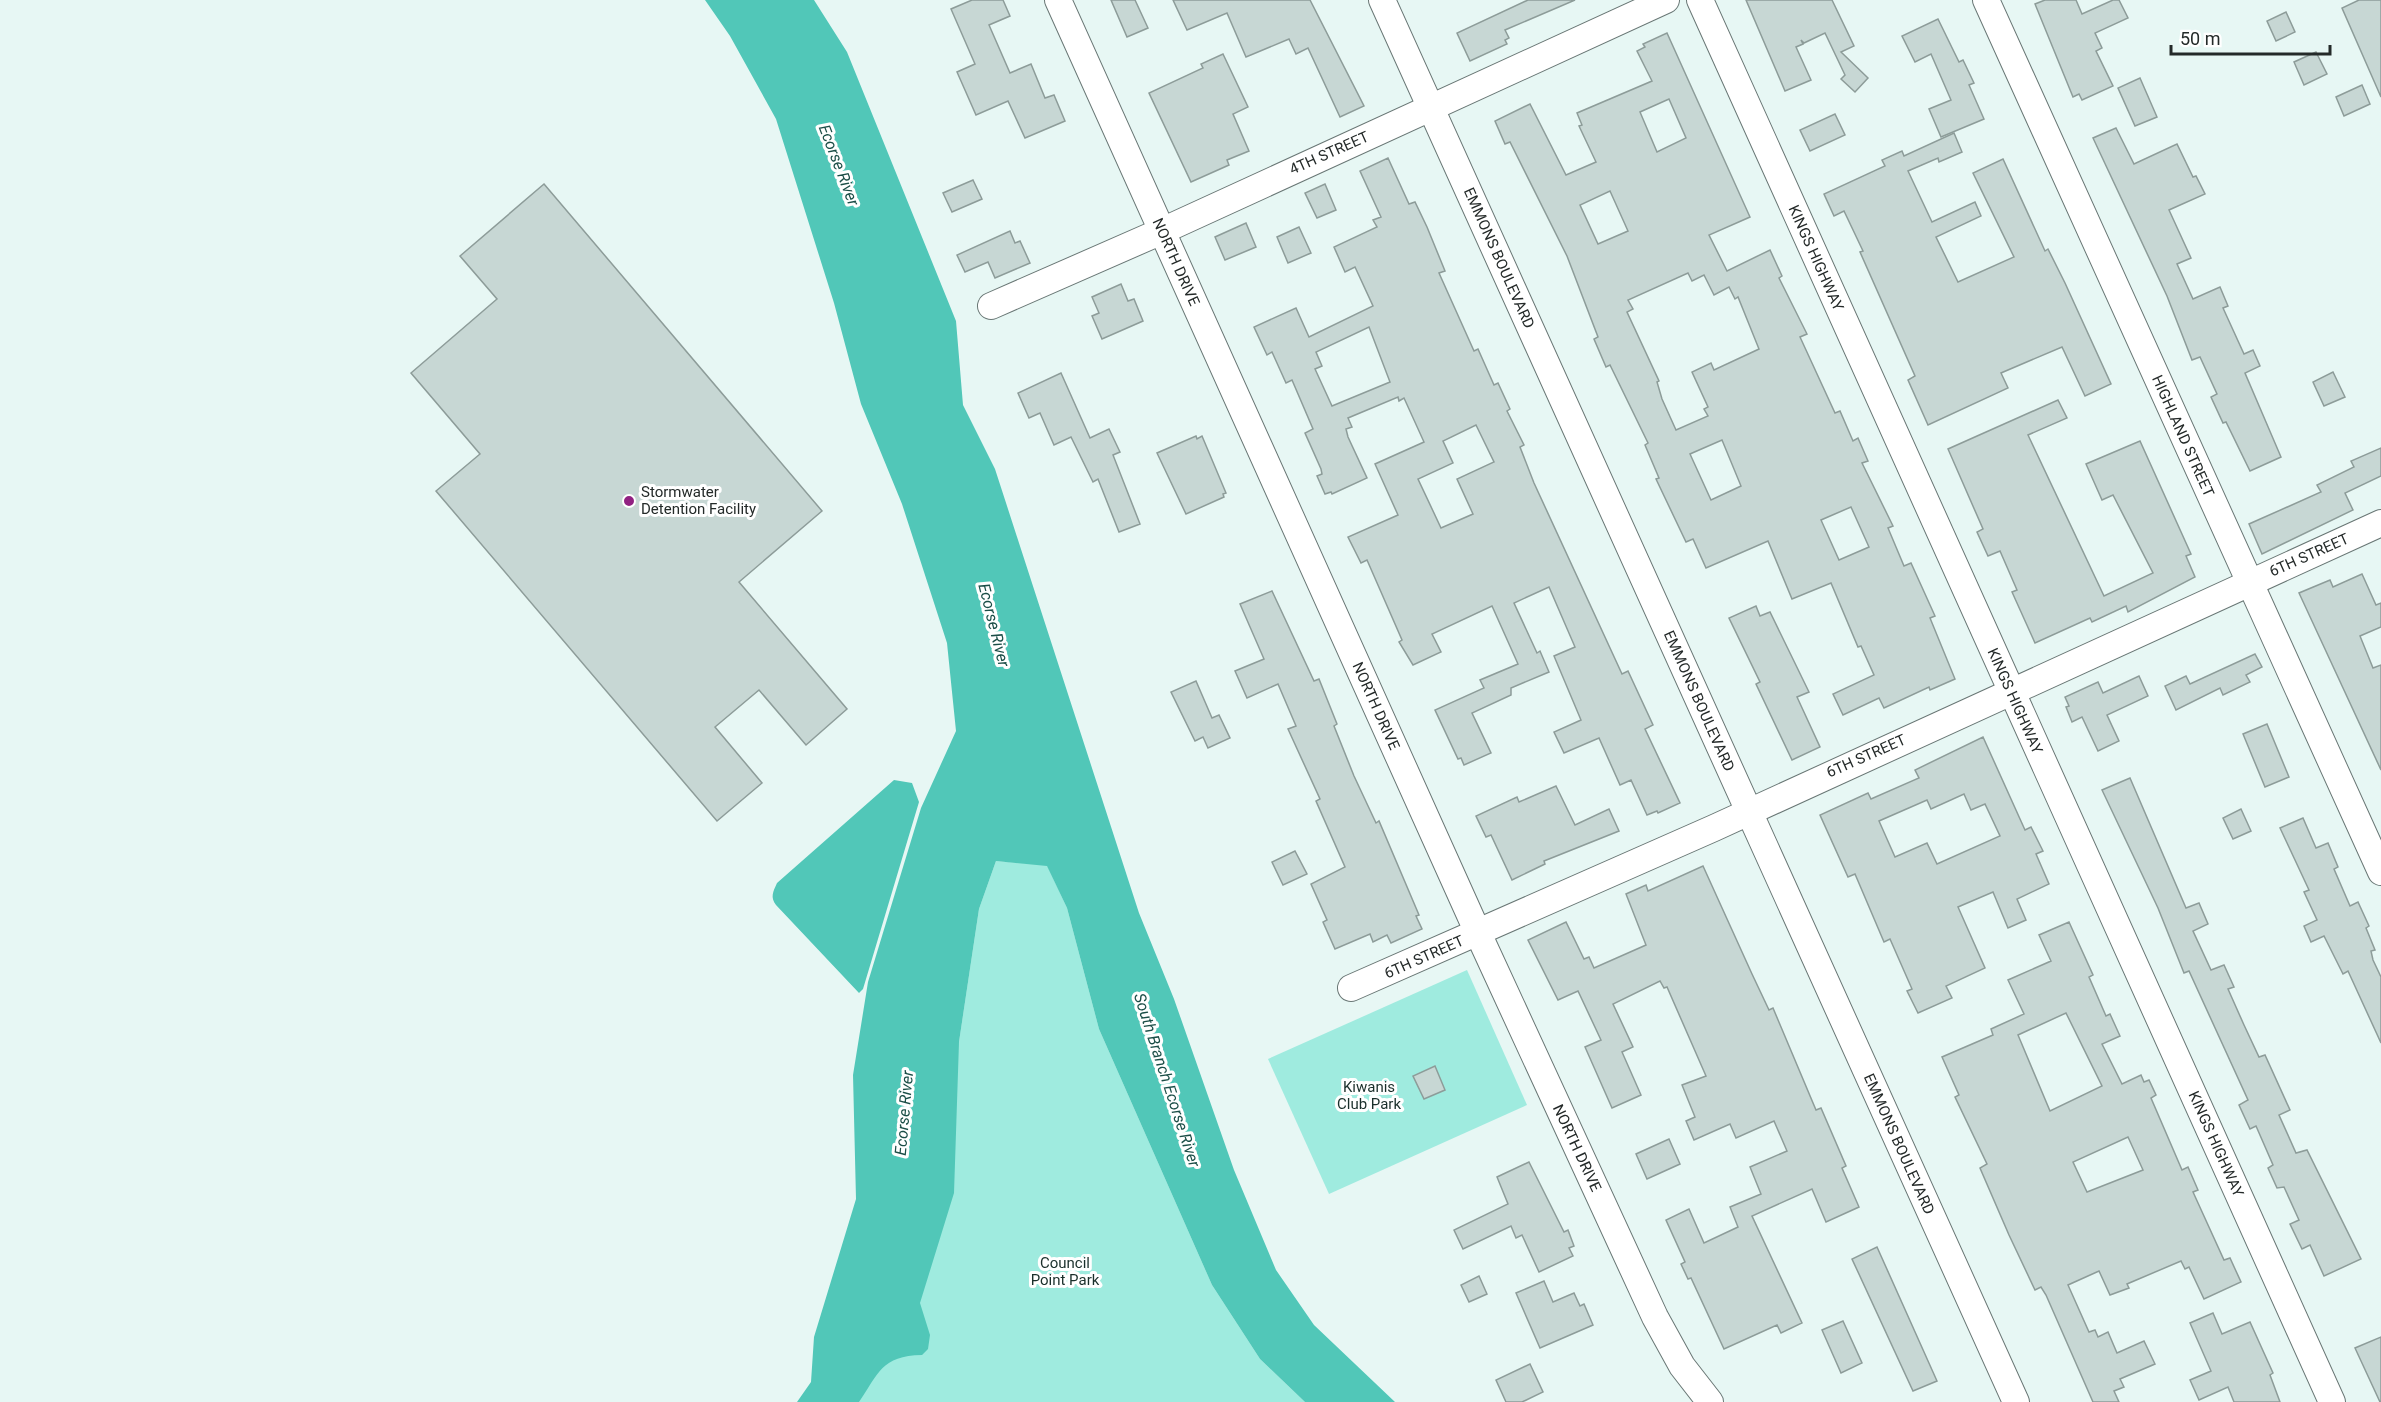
<svg xmlns="http://www.w3.org/2000/svg" width="2381" height="1402" viewBox="0 0 2381 1402" font-family="Roboto,sans-serif">
<style>
.green{fill:#9febdf}
.water{fill:#51c7b8}
.building{fill:#c7d7d4;stroke:#8d9c99;stroke-width:1.5;fill-rule:evenodd}
.lines{fill:none;stroke-linecap:round;stroke-linejoin:round}
.minor-casing{stroke:#697775;stroke-width:28}
.minor{stroke:#fff;stroke-width:26}
.poi-dot{fill:#912182;stroke:#fff;stroke-width:2}
.labels{text-anchor:middle;dominant-baseline:central;stroke-width:6;stroke-linejoin:round;paint-order:stroke}
.street-label{font-size:15px;fill:#242a29;stroke:#fff}
.poi-label{font-size:15px;fill:#242a29;stroke:#fff;text-anchor:start}
.park-label{font-size:15px;fill:#1a2f2b;stroke:#fff}
.water-label{font-size:16px;font-style:italic;fill:#1b4e47;stroke:#fff}
</style>
<rect width="100%" height="100%" fill="#e7f7f4"/>
<g class="green">
<path d="M996,861L1047,865L1067,908L1099,1029L1212,1285L1260,1359L1305,1402H810L959,1042L979,909Z"/>
<path d="M1467,970L1527,1105L1329,1194L1268,1059Z"/>
</g>
<g class="water">
<path d="M705,0H814L847,52L956,321L963,405L995,469L1139,913L1174,999L1234,1170L1276,1270L1314,1325L1395,1402H1305L1260,1359L1212,1285L1099,1029L1067,908L1047,866L996,861L979,909L959,1042L954,1193L920,1303L930,1335L928,1349L922,1355C881,1356 879,1373 859,1402H797L811,1382L814,1337L856,1199L853,1075L868,982L921,808L956,731L947,643L902,504L861,404L834,303L776,119L730,36Z"/>
<path d="M894,780L912,783L919,802L863,989L859,993L776,905C770,897 773,892 777,883Z"/>
</g>
<g class="building">
<path d="M972,0H1003L1010,16L989,25L1010,73L1031,64L1045,98L1054,95L1065,121L1025,138L1008,101L976,115L957,72L975,64L951,9Z"/>
<path d="M1111,0H1135L1148,28L1127,37Z"/>
<path d="M1173,0H1310L1364,106L1340,117L1308,48L1296,54L1289,39L1246,57L1227,13L1187,30Z"/>
<path d="M1528,0H1575L1505,30L1509,38L1505,40L1507,44L1470,61L1457,33Z"/>
<path d="M1746,0H1832L1854,46L1841,52L1868,78L1855,92L1841,79L1845,75L1825,33L1804,43L1801,40L1803,44L1796,47L1811,80L1785,91Z"/>
<path d="M2045,0H2076L2082,14L2113,0H2119L2128,18L2095,33L2102,48L2096,51L2113,86L2082,100L2079,94L2073,97L2035,4Z"/>
<path d="M2359,0H2381V97L2342,8Z"/>
<path d="M2286,12L2295,32L2276,41L2267,21Z"/>
<path d="M1938,19L1959,62L1963,60L1974,83L1969,85L1984,119L1941,137L1929,109L1951,100L1931,54L1915,62L1902,36Z"/>
<path d="M1667,33L1750,217L1709,235L1727,271L1770,250L1782,276L1779,278L1807,334L1800,337L1835,413L1840,411L1853,441L1858,438L1868,461L1862,463L1893,526L1888,528L1904,566L1911,563L1935,616L1930,618L1955,679L1930,690L1929,687L1884,708L1879,698L1843,715L1833,694L1874,675L1861,646L1858,647L1831,583L1792,599L1768,541L1706,568L1693,539L1686,542L1656,479L1659,478L1645,445L1648,443L1610,365L1606,367L1594,339L1598,337L1567,256L1510,142L1505,144L1495,121L1530,104L1566,175L1596,162L1579,126L1582,125L1577,113L1652,81L1637,51L1645,47L1643,44ZM1669,99L1686,138L1657,152L1640,112ZM1610,191L1628,231L1598,244L1580,205ZM1688,273L1692,281L1704,275L1714,295L1729,287L1735,299L1738,297L1759,349L1714,370L1711,363L1692,372L1708,407L1704,409L1708,416L1676,430L1662,399L1657,382L1659,381L1627,312L1633,309L1628,300ZM1722,440L1741,486L1711,500L1690,454ZM1851,507L1869,547L1839,560L1821,520Z"/>
<path d="M2316,52L2327,74L2304,85L2294,62Z"/>
<path d="M1223,54L1248,107L1233,114L1249,151L1227,160L1229,165L1191,182L1149,93L1203,68L1201,64Z"/>
<path d="M2140,78L2157,117L2135,126L2118,88Z"/>
<path d="M2362,85L2370,104L2344,116L2336,97Z"/>
<path d="M1835,114L1845,135L1810,151L1800,130Z"/>
<path d="M2116,128L2134,164L2177,144L2193,177L2196,176L2205,194L2169,210L2191,258L2177,264L2193,299L2220,287L2228,306L2223,308L2244,354L2253,350L2260,366L2245,373L2281,457L2250,471L2226,422L2223,423L2211,397L2217,394L2200,357L2192,360L2167,296L2093,138Z"/>
<path d="M1954,133L1962,152L1939,162L1938,158L1908,171L1932,222L1975,202L1981,216L1936,237L1958,282L2014,257L1973,173L2003,159L2045,251L2048,249L2065,283L2111,384L2085,396L2062,347L2001,373L2008,388L1928,425L1908,380L1915,376L1860,252L1863,251L1844,211L1834,216L1824,194L1885,166L1882,160L1902,151L1904,156Z"/>
<path d="M1388,158L1409,204L1415,202L1427,227L1445,271L1439,273L1474,351L1478,349L1494,385L1498,383L1510,409L1507,411L1524,445L1520,447L1534,483L1622,674L1628,671L1653,725L1645,729L1680,803L1658,813L1657,811L1647,815L1631,780L1620,785L1599,738L1564,753L1554,732L1581,720L1554,656L1575,647L1549,587L1514,603L1537,653L1540,651L1549,672L1511,688V695L1472,713L1491,753L1464,765L1461,758L1458,759L1435,710L1484,688L1480,680L1518,664L1492,606L1432,634L1441,652L1413,665L1399,642L1402,640L1367,560L1361,563L1348,537L1398,515L1375,464L1424,442L1404,398L1399,401L1398,397L1348,418L1352,427L1346,429L1348,437L1367,478L1332,494L1331,492L1325,494L1317,476L1322,474L1321,469L1305,433L1313,429L1292,380L1286,383L1272,352L1267,355L1254,327L1296,308L1309,337L1373,306L1355,267L1345,272L1334,247L1377,227L1373,220L1381,217L1360,171ZM1369,327L1390,382L1332,406L1315,369L1322,366L1316,352ZM1476,425L1494,462L1457,479L1473,514L1441,528L1418,479L1453,463L1443,441Z"/>
<path d="M973,180L982,199L952,212L943,193Z"/>
<path d="M544,184L822,511L739,582L847,709L806,745L759,690L715,727L762,783L717,821L436,491L480,454L411,373L497,299L460,256Z"/>
<path d="M1325,184L1336,210L1317,218L1305,193Z"/>
<path d="M1246,223L1256,247L1225,260L1215,237Z"/>
<path d="M1299,227L1311,253L1288,263L1277,237Z"/>
<path d="M1010,231L1015,243L1020,241L1030,263L995,278L988,262L965,272L957,255Z"/>
<path d="M1121,284L1128,301L1134,299L1143,321L1102,339L1092,316L1099,313L1092,297Z"/>
<path d="M2333,372L2345,397L2324,406L2313,382Z"/>
<path d="M1061,373L1090,438L1109,429L1120,452L1113,455L1140,524L1119,532L1098,479L1093,482L1071,437L1054,445L1040,413L1029,418L1018,393Z"/>
<path d="M2058,400L2067,418L2028,435L2104,596L2153,573L2113,495L2102,500L2086,464L2140,441L2191,554L2186,556L2195,577L2128,612L2126,606L2092,622L2090,618L2035,643L2012,592L2017,590L2000,551L1988,556L1977,532L1983,529L1948,449Z"/>
<path d="M1196,436L1197,439L1202,436L1226,493L1223,494L1224,497L1186,514L1157,453Z"/>
<path d="M2381,448V476L2345,493L2353,510L2262,554L2249,524L2321,492L2317,485L2354,467L2351,461Z"/>
<path d="M2362,574L2376,605L2381,603V627L2360,636L2373,668L2381,665V770L2299,593L2330,580L2333,587Z"/>
<path d="M1272,591L1314,681L1319,679L1337,724L1334,726L1354,776L1376,823L1379,821L1419,915L1416,916L1422,929L1391,943L1387,935L1373,942L1370,934L1335,949L1323,922L1327,920L1311,884L1345,867L1316,801L1320,799L1288,729L1296,726L1278,684L1247,698L1235,671L1264,659L1240,604Z"/>
<path d="M1756,606L1760,616L1770,612L1809,692L1797,697L1820,747L1792,760L1756,684L1760,682L1729,618Z"/>
<path d="M2255,654L2262,667L2246,675L2250,682L2223,695L2220,688L2176,710L2165,686L2186,676L2190,684Z"/>
<path d="M2139,676L2148,696L2107,715L2119,741L2098,751L2082,717L2072,722L2066,707L2069,706L2065,697L2098,682L2103,693Z"/>
<path d="M1196,681L1212,718L1219,715L1230,738L1208,748L1203,737L1195,741L1171,692Z"/>
<path d="M2267,724L2289,777L2265,787L2243,734Z"/>
<path d="M1983,737L2025,830L2031,827L2043,851L2036,854L2049,884L2017,899L2026,920L2008,928L1993,892L1958,907L1985,968L1946,986L1952,998L1918,1013L1907,991L1912,989L1890,939L1884,942L1855,874L1848,877L1820,815L1868,793L1871,799L1919,778L1915,770ZM1964,794L1971,810L1985,804L2000,836L1937,864L1927,843L1895,857L1879,821L1927,800L1931,809Z"/>
<path d="M2130,778L2186,908L2199,903L2208,924L2193,931L2211,970L2224,965L2234,987L2228,989L2244,1025L2259,1057L2265,1055L2290,1110L2279,1115L2296,1153L2307,1150L2361,1259L2324,1276L2310,1245L2302,1249L2290,1224L2299,1220L2284,1187L2277,1188L2268,1168L2273,1165L2256,1126L2250,1129L2239,1105L2248,1100L2189,971L2184,973L2158,908L2102,790Z"/>
<path d="M1556,786L1575,825L1609,809L1619,831L1544,861L1545,864L1512,880L1491,835L1486,837L1476,816L1517,797L1519,802Z"/>
<path d="M2241,809L2251,831L2233,839L2223,818Z"/>
<path d="M2303,818L2316,848L2328,843L2338,867L2334,869L2350,906L2358,902L2369,926L2366,928L2375,950L2371,951L2373,960L2381,977V1043L2348,971L2343,974L2324,936L2311,942L2304,926L2317,920L2304,892L2309,890L2280,828Z"/>
<path d="M1295,851L1307,874L1283,885L1272,862Z"/>
<path d="M1703,866L1752,974L1769,1010L1773,1008L1816,1110L1821,1108L1846,1166L1842,1168L1859,1207L1826,1222L1812,1189L1752,1216L1802,1323L1781,1333L1777,1325L1724,1349L1691,1278L1688,1279L1681,1264L1685,1262L1666,1220L1689,1209L1704,1243L1738,1227L1730,1207L1761,1194L1750,1167L1787,1151L1774,1121L1736,1138L1730,1124L1694,1140L1686,1121L1695,1117L1682,1085L1706,1076L1667,987L1664,988L1660,981L1613,1004L1633,1047L1622,1052L1641,1095L1612,1108L1585,1047L1601,1040L1578,991L1558,1000L1528,940L1566,922L1584,959L1589,957L1594,968L1646,945L1626,894L1646,885L1648,891Z"/>
<path d="M2069,922L2093,975L2089,977L2106,1016L2110,1014L2120,1036L2102,1044L2122,1084L2141,1075L2144,1082L2149,1080L2156,1095L2151,1098L2182,1170L2188,1167L2198,1190L2193,1192L2224,1260L2230,1258L2241,1282L2204,1299L2189,1267L2185,1269L2181,1261L2127,1284L2129,1288L2110,1295L2099,1271L2068,1285L2089,1332L2095,1330L2098,1337L2108,1332L2117,1353L2144,1341L2155,1364L2120,1379L2124,1387L2114,1391L2119,1402H2093L2046,1295L2041,1287L2035,1290L2009,1235L1980,1168L1987,1164L1955,1097L1959,1095L1942,1057L1993,1035L1991,1029L2024,1014L2008,980L2051,961L2039,935ZM2066,1013L2102,1086L2050,1111L2018,1035ZM2128,1137L2143,1170L2087,1192L2073,1162Z"/>
<path d="M1435,1066L1445,1090L1424,1099L1413,1076Z"/>
<path d="M1669,1139L1680,1164L1647,1179L1636,1154Z"/>
<path d="M1529,1162L1564,1232L1568,1230L1574,1246L1569,1248L1573,1256L1539,1272L1522,1235L1516,1238L1511,1226L1463,1249L1454,1230L1508,1204L1497,1177Z"/>
<path d="M1877,1247L1937,1381L1913,1391L1852,1259Z"/>
<path d="M1479,1276L1487,1294L1469,1302L1461,1285Z"/>
<path d="M1544,1281L1553,1302L1574,1293L1580,1306L1584,1304L1593,1325L1540,1348L1516,1293Z"/>
<path d="M2213,1313L2222,1334L2250,1322L2273,1373L2270,1375L2280,1402H2234L2228,1387L2199,1400L2190,1380L2211,1371L2190,1323Z"/>
<path d="M1843,1321L1862,1363L1841,1373L1822,1330Z"/>
<path d="M2381,1337V1402H2380L2355,1348Z"/>
<path d="M1530,1364L1543,1392L1522,1402H1506L1496,1380Z"/>
</g>
<g class="lines">
<g class="minor-casing">
<g id="minor">
<path d="M1058,0L1478,933L1655,1317L1682,1366L1710,1402"/>
<path d="M1382,0L2016,1402"/>
<path d="M1700,0L2332,1402"/>
<path d="M1986,0L2381,872"/>
<path d="M991,306L1162,231L1666,0"/>
<path d="M1351,988L1714,828L2381,523"/>
</g>
</g>
<use href="#minor" class="minor"/>
</g>
<circle class="poi-dot" cx="629" cy="501" r="6"/>
<g class="labels">
<g class="street-label">
<text transform="translate(1329 153) rotate(-24)">4TH STREET</text>
<text transform="translate(1499 258) rotate(66)">EMMONS BOULEVARD</text>
<text transform="translate(1816 258) rotate(66)">KINGS HIGHWAY</text>
<text transform="translate(1176 262) rotate(66)">NORTH DRIVE</text>
<text transform="translate(2183 436) rotate(66)">HIGHLAND STREET</text>
<text transform="translate(2309 555) rotate(-24)">6TH STREET</text>
<text transform="translate(1699 701) rotate(66)">EMMONS BOULEVARD</text>
<text transform="translate(2015 701) rotate(66)">KINGS HIGHWAY</text>
<text transform="translate(1376 706) rotate(66)">NORTH DRIVE</text>
<text transform="translate(1866 756) rotate(-24)">6TH STREET</text>
<text transform="translate(1424 957) rotate(-24)">6TH STREET</text>
<text transform="translate(1899 1144) rotate(66)">EMMONS BOULEVARD</text>
<text transform="translate(2216 1144) rotate(66)">KINGS HIGHWAY</text>
<text transform="translate(1577 1148) rotate(65)">NORTH DRIVE</text>
</g>
<g class="poi-label">
<text x="641" y="492">Stormwater<tspan x="641" dy="17">Detention Facility</tspan></text>
</g>
<g class="park-label">
<text x="1369" y="1087">Kiwanis<tspan x="1369" dy="17">Club Park</tspan></text>
<text x="1065" y="1263">Council<tspan x="1065" dy="17">Point Park</tspan></text>
</g>
<g class="water-label">
<text transform="translate(839 165) rotate(69)">Ecorse River</text>
<text transform="translate(994 625) rotate(76)">Ecorse River</text>
<text transform="translate(1167 1080) rotate(72)">South Branch Ecorse River</text>
<text transform="translate(904 1113) rotate(-85)">Ecorse River</text>
</g>
</g>
<path d="M2171 45v9h159v-9" fill="none" stroke="#242a29" stroke-width="3"/>
<text x="2180" y="45" font-size="18" fill="#242a29" stroke="#ffffff" stroke-width="4.5" paint-order="stroke">50 m</text>
</svg>
